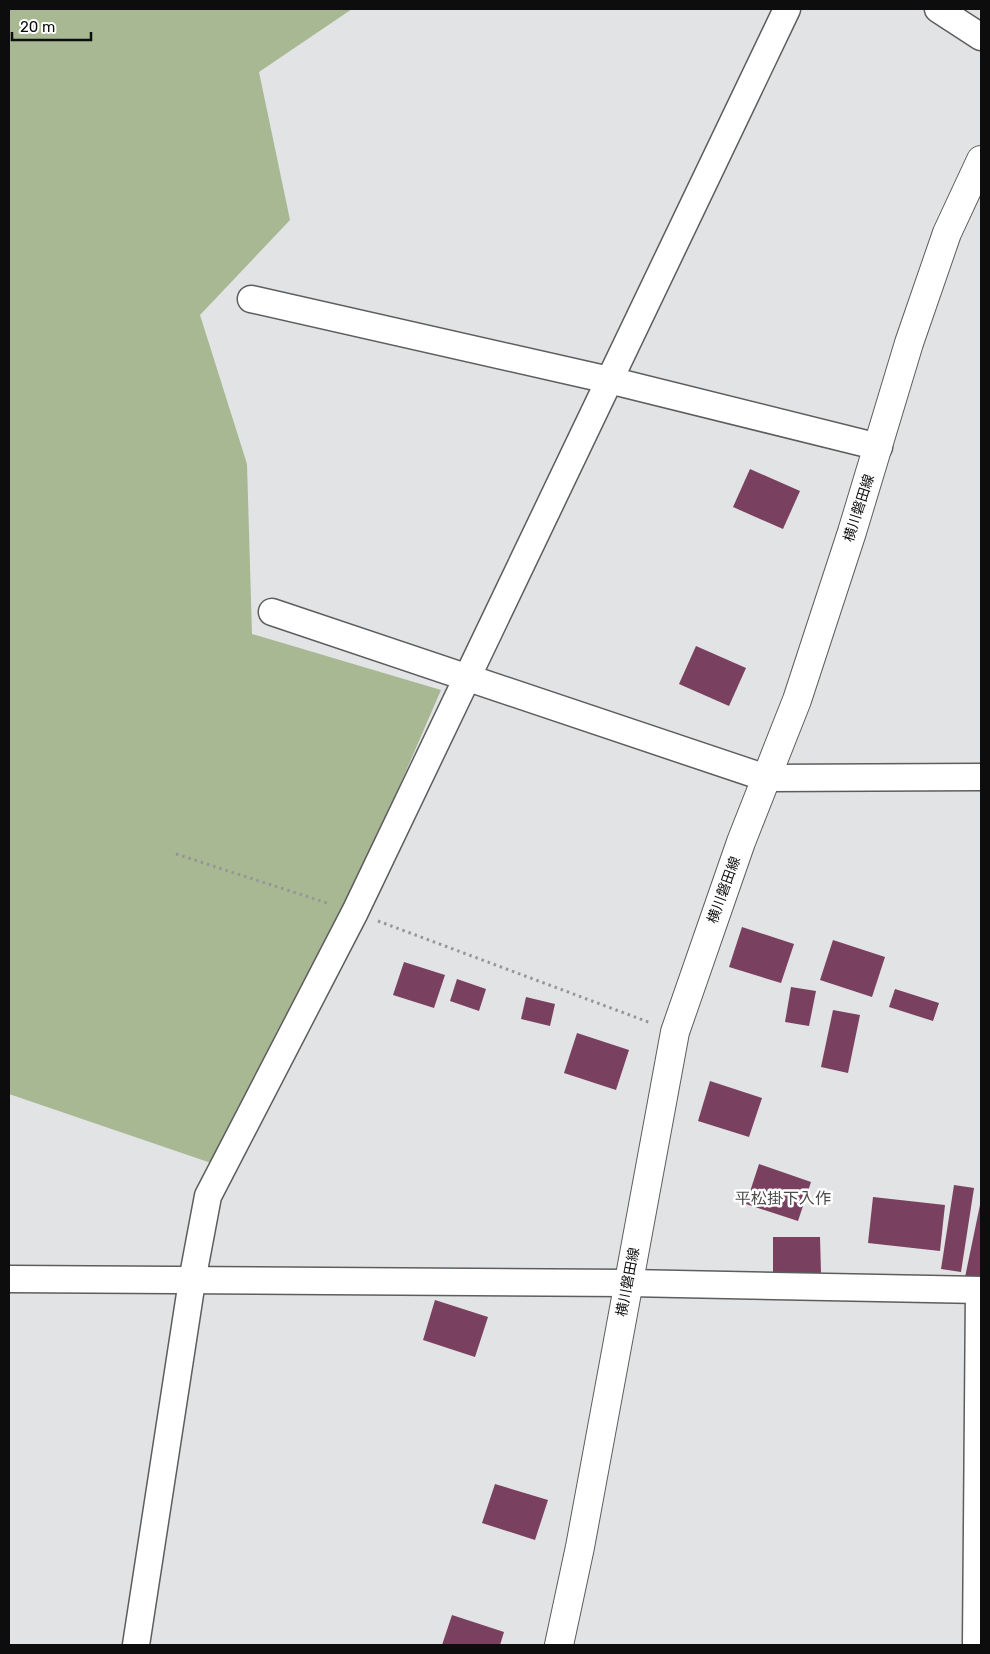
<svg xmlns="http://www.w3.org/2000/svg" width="990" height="1654" viewBox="0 0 990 1654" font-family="Rubik,'Noto Sans JP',sans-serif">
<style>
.green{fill:#a7b892}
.building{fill:#7a405f}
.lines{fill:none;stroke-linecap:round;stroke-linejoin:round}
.street-casing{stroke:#5d5d5e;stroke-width:29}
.secondary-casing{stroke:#5d5d5e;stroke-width:30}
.path{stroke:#959697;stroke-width:3;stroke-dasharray:2.5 4;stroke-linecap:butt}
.street{stroke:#fff;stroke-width:26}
.secondary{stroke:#fff;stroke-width:28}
.labels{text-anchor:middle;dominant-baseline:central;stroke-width:5;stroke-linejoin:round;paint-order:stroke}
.street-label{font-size:14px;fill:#0d0d0e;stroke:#fff}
.quarter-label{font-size:16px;fill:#4b4b4d;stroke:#fff}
</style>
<rect width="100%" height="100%" fill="#e2e3e4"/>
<path class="green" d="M9,9H352L259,72L290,220L200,315L247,464L252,634L441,690L295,1028L217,1165L9,1094Z"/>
<g class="building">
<path d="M750,469L800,491L783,529L733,507Z"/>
<path d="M696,646L746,668L729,706L679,684Z"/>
<path d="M742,927L794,944L781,983L729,967Z"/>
<path d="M833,940L885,957L872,997L820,980Z"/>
<path d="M404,962L445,975L434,1008L393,995Z"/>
<path d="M457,979L486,989L479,1011L450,1001Z"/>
<path d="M791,987L816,991L809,1026L785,1022Z"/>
<path d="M895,989L939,1003L933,1021L889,1007Z"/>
<path d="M526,997L555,1004L550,1026L521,1019Z"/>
<path d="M833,1010L860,1015L848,1073L821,1067Z"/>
<path d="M577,1033L629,1050L616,1090L564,1073Z"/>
<path d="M710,1081L762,1098L749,1137L698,1121Z"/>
<path d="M759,1164L811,1182L798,1221L746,1204Z"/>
<path d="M954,1185L974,1188L961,1272L941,1269Z"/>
<path d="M873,1197L945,1205L940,1251L868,1243Z"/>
<path d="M980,1205L981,1282H964Z"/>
<path d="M773,1237H820L821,1273H773Z"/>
<path d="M435,1300L488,1317L475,1357L423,1340Z"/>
<path d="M495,1484L548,1500L535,1540L482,1523Z"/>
<path d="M452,1615L504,1632L500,1645H442Z"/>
</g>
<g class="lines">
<g class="street-casing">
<g id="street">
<path d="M938,9L981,37"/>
<path d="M251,299L609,380L879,447"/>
<path d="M272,612L766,778L981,777"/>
<path d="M9,1279L628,1283L981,1290"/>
<path d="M136,1645L192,1281L208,1196L355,912L787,9"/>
<path d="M976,1645L979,1290"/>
</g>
</g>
<g class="secondary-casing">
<path id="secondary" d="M559,1645L580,1547L675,1032L741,842L797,700L852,532L909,343L947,233L981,160"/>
</g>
<g class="path">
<path d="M176,854L330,904"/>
<path d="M378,921L651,1023"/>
</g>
<use href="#street" class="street"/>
<use href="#secondary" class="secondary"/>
</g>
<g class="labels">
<g class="street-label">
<text transform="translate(859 508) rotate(-72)">横川磐田線</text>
<text transform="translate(724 890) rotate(-70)">横川磐田線</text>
<text transform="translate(628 1282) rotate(-79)">横川磐田線</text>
</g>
<g class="quarter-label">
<text x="783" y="1198">平松掛下入作</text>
</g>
</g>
<rect width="990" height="1654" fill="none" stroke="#0d0d0e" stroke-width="20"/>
<path d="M12 32v8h79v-8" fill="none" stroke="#0d0d0e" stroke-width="2.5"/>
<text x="20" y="32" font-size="15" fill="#0d0d0e" stroke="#ffffff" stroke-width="4" paint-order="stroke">20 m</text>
</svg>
